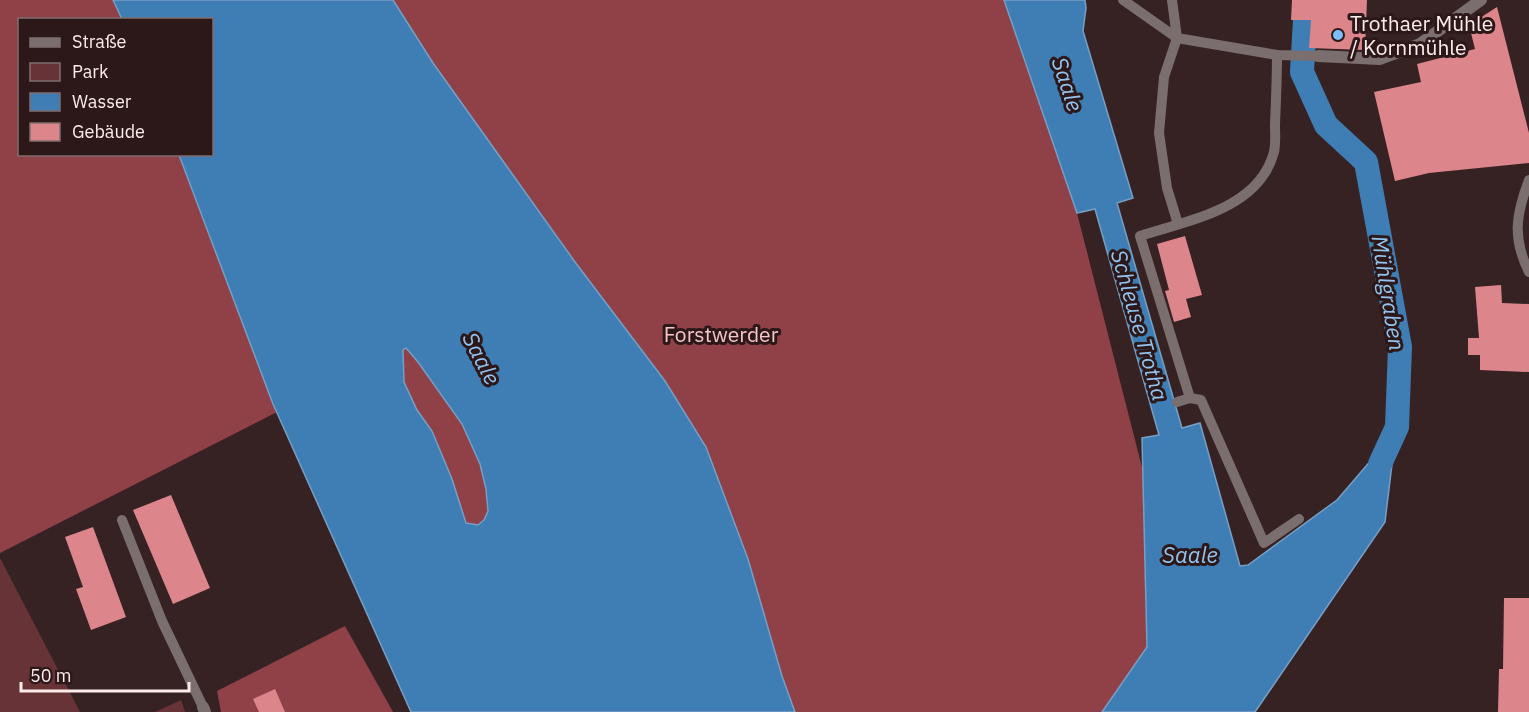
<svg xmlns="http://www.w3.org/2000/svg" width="1529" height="712" viewBox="0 0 1529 712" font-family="'IBM Plex Sans',sans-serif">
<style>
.green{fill:#683337}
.forest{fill:#904148}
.water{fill:#3e7eb4;stroke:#779fc5;stroke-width:1.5;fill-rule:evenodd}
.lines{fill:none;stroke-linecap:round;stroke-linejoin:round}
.canal{stroke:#3e7eb4;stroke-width:24}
.building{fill:#dc858b}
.lane{stroke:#7a6e6e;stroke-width:10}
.street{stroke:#7a6e6e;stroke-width:12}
.poi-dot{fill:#7cbef9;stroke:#2d1819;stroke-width:2}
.labels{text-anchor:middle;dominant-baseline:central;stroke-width:6;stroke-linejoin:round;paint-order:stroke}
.poi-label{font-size:21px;fill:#fcecec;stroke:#2d1819;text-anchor:start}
.park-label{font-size:21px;fill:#f5c5c7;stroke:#2d1819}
.water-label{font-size:22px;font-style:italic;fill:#93c4f1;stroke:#2d1819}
</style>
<rect width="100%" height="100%" fill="#372223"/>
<g class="green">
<path d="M0,558L80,712H0Z"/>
<path d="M181,700L185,712H155Z"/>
</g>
<g class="forest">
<path d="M0,0H113L122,19L20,20V154L179,155L277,412L0,553Z"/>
<path d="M393,0H1004L1077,213L1146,483L1147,647L1102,712H795L782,676L748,559L706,447L665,381L575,262L433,63Z"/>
<path d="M406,348L418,362L462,424L480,464L486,489L488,511L484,520L477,525L466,523L452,479L432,431L417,410L404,382L403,350Z"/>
<path d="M345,626L393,712H221L217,691Z"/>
</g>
<g class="water">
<path d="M113,0H393L433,63L575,262L665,381L706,447L748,559L782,676L795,712H411L273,404L179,155L212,154V20L122,19ZM406,348L418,362L462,424L480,464L486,489L488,511L484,520L478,525L466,523L452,479L432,431L417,410L404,382L403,350Z"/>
<path d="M1004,0H1085L1086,8L1083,31L1133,198L1117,203L1182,428L1200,423L1240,566L1248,565L1337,500L1396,431L1385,522L1255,712H1102L1147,647L1142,438L1159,435L1095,209L1077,213Z"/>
</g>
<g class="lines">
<path class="canal" d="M1305,20L1302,72L1326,125L1366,162L1400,347L1397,427L1380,464"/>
</g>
<g class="building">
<path d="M1292,0H1367L1365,50L1309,48L1311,20H1291Z"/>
<path d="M1497,7L1529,133V163L1429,173L1395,181L1374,92L1421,82L1417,64L1475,49L1469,25Z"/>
<path d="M1185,236L1202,295L1186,299L1191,317L1174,322L1165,291L1169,290L1157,244Z"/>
<path d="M1501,285L1502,303L1529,304V372L1480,370V355H1468V338H1479L1475,287Z"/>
<path d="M171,495L210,588L173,604L133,510Z"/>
<path d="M93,527L126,617L91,630L76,589L83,587L65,537Z"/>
<path d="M1504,598H1529V712H1498L1499,669H1503Z"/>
<path d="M275,689L285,712H259L253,699Z"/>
</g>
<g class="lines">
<g class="lane">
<path d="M1123,0L1177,38L1277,55L1318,56"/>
<path d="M1172,0L1177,38L1164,77L1159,133L1167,188L1178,224"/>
<path d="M1277,55C1277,78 1276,101 1275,124C1275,133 1276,143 1274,152C1259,209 1189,220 1140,236L1190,398L1201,400L1264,543L1299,519"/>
<path d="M1529,272C1512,238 1516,214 1529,180"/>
<path d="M1177,402L1190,398"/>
<path d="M122,520L162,621L203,707"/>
</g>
<g class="street">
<path d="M1318,56L1380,59L1420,44L1481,0"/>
<path d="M203,707L205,712"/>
</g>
</g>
<circle class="poi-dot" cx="1338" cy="35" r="6"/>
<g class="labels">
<g class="poi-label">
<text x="1350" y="23">Trothaer Mühle<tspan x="1350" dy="24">/ Kornmühle</tspan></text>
</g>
<g class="park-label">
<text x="721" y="334">Forstwerder</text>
</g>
<g class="water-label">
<text transform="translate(1068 84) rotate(72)">Saale</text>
<text transform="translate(1389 293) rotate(81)">Mühlgraben</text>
<text transform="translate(1140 325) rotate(74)">Schleuse Trotha</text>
<text transform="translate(482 358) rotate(63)">Saale</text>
<text x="1190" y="554">Saale</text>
</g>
</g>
<rect x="18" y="18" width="195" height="138" fill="#2d1819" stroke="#806d6d" stroke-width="1.5"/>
<rect x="30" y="38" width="30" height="9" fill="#7a6e6e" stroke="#806d6d" stroke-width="1.5"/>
<text x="72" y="48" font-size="18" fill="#fcecec">Straße</text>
<rect x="30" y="63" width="30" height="18" fill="#683337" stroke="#806d6d" stroke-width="1.5"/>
<text x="72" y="78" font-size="18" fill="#fcecec">Park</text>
<rect x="30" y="93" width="30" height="18" fill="#3e7eb4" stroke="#806d6d" stroke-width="1.5"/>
<text x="72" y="108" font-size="18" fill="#fcecec">Wasser</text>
<rect x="30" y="123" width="30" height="18" fill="#dc858b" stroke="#806d6d" stroke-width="1.5"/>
<text x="72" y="138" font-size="18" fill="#fcecec">Gebäude</text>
<path d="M21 682v9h168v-9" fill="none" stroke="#fcecec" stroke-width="3"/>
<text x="30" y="682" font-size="18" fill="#fcecec" stroke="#2d1819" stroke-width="4.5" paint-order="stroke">50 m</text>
</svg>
